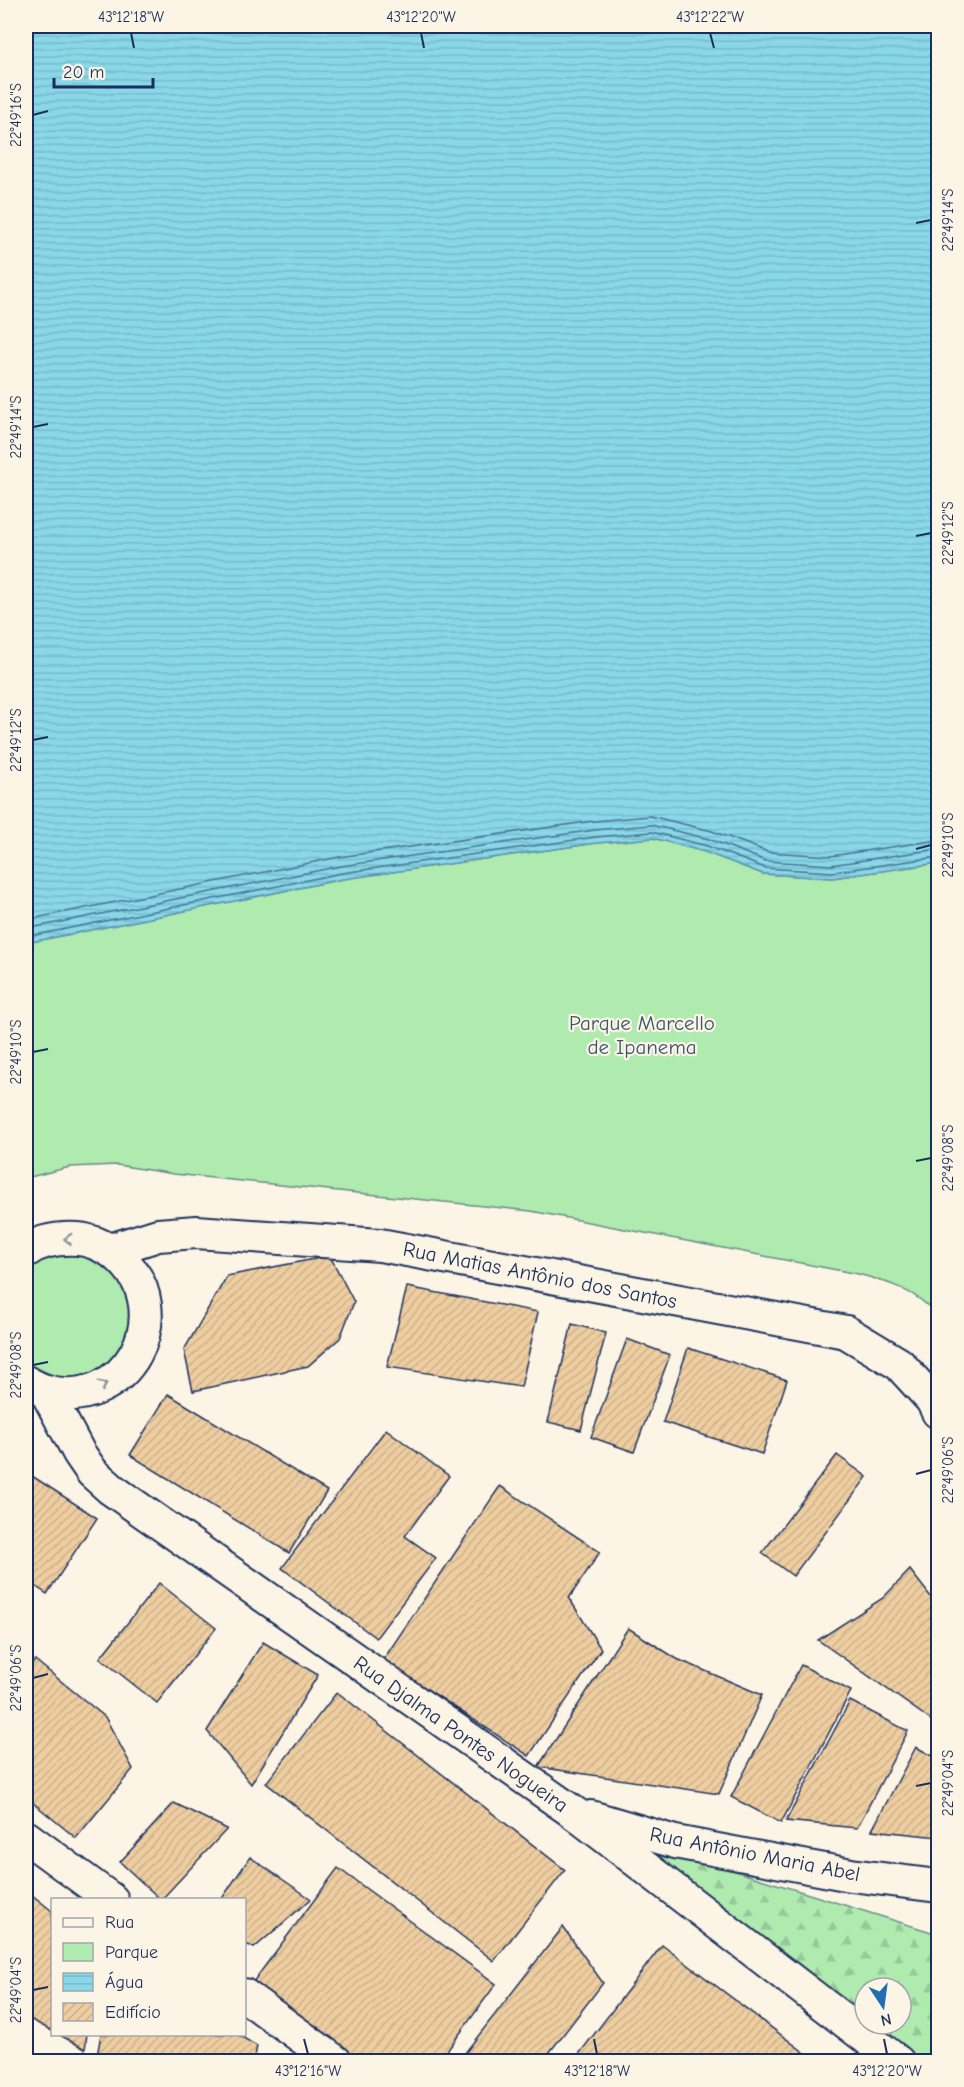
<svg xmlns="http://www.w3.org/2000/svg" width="964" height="2087" viewBox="0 0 964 2087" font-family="'Comic Neue',sans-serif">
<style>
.forest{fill:url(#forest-firs);stroke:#658c86;stroke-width:1.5}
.park{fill:#afeaaf;stroke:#658c86;stroke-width:1.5}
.water{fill:url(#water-rules);stroke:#5d94b0;stroke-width:1.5}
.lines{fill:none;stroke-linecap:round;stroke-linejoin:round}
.shore{stroke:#477295;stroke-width:1.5}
.building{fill:url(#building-hatch);stroke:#1b2f5e;stroke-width:1.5}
.street-casing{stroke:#1b2f5e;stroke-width:36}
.street{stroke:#fcf5e5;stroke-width:32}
.oneway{stroke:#8c92a2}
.ticks{fill:none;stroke:#1b2f5e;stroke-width:2}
.labels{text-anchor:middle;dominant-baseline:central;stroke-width:4.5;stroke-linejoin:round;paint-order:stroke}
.park-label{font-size:21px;fill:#39546e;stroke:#fcf5e5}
.street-label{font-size:21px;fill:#1b2f5e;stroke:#fcf5e5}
.neatline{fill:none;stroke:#1b2f5e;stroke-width:2}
.ticks-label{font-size:15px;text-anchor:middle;fill:#1b2f5e}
</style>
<defs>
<pattern id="forest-firs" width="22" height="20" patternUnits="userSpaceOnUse" patternTransform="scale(1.5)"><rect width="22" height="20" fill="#afeaaf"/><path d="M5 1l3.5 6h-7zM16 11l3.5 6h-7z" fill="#96c999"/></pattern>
<pattern id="water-rules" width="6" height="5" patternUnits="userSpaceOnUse" patternTransform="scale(1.5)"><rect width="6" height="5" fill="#89d7e7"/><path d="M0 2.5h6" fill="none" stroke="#76b9c9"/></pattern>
<pattern id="building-hatch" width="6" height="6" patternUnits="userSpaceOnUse" patternTransform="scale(1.5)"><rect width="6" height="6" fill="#eecea0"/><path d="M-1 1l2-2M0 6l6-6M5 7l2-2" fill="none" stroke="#ccb18c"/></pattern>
</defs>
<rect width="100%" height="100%" fill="#fcf5e5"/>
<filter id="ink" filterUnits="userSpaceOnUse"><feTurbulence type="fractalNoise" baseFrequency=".0167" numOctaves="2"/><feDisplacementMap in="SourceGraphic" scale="12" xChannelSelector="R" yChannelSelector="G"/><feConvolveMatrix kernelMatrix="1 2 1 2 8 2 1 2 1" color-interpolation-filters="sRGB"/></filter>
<g filter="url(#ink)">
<path class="forest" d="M593,1827L938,1934V2061H921L868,2024H901V1988H865V2022Z"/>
<g class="park">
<path d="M653,838L705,852L763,874L832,878L938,863V1316C917,1291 889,1282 858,1274L531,1211L174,1174L117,1165L70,1167L26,1178V943L343,879L597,843Z"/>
<path d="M45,1252H88L122,1276L135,1316L120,1356L83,1380L39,1375L26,1366V1263Z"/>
</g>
<path class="water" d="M26,26H938V863L832,878L763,874L705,852L653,838L597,843L343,879L26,943Z"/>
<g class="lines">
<g class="shore">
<path d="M26,920L339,857L594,821L650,816L712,831L768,852L831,856L938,840"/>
<path d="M26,929L341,866L595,830L651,825L709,839L766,861L831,865L938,849"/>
<path d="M26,937L342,873L596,837L652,832L707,846L765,868L832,872L938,857"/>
</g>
</g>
<g class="building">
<path d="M330,1256L354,1302L340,1338L308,1366L193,1391L184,1350L227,1276Z"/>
<path d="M407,1287L538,1312L521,1387L387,1367Z"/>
<path d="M572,1324L606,1333L581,1430L548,1422Z"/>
<path d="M627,1339L670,1355L634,1452L591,1437Z"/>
<path d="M688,1348L787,1380L762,1454L663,1422Z"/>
<path d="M168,1394L327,1491L289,1553L130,1455Z"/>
<path d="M386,1429L449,1476L405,1536L436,1558L376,1638L282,1568Z"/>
<path d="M837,1455L867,1477L793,1576L762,1553Z"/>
<path d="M32,1476L97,1518L47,1594L26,1580V1486Z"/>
<path d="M500,1486L600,1552L569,1598L601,1649L529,1756L383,1660Z"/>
<path d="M910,1570L938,1606V1725L818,1640L883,1598Z"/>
<path d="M159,1583L216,1628L157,1703L100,1658Z"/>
<path d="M628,1628L677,1659L762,1695L719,1794L538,1767Z"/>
<path d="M263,1642L318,1675L251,1784L207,1731Z"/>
<path d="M35,1660L105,1717L133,1769L76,1838L26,1797V1672Z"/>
<path d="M801,1665L851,1691L781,1823L731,1797Z"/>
<path d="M337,1692L565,1870L494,1961L266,1783Z"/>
<path d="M850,1701L908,1731L857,1828L786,1821Z"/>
<path d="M916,1747L938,1759V1837L872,1830Z"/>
<path d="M174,1803L227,1829L161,1900L120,1862Z"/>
<path d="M250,1857L311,1899L254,1948L244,1943V1900H221Z"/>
<path d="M338,1868L496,1984L439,2062H353L250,1986Z"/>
<path d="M26,1890L52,1911V2031L26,2017Z"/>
<path d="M563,1927L603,1983L542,2062H458Z"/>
<path d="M662,1945L817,2062H573Z"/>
<path d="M58,2034H87L85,2049Z"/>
<path d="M101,2034H237L257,2046L254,2062H96Z"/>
<path d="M26,2048L47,2062H26Z"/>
</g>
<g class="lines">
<g class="street-casing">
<g id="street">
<path d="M110,1250L158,1235L196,1232L380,1245L846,1332L899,1364L932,1400L938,1412"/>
<path d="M26,1251C41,1240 60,1238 78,1239C92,1240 108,1248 119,1257C181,1313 126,1413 46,1391C39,1389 32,1385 26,1382"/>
<path d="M46,1391L79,1453L92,1472L111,1489L573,1812L898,2062"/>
<path d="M591,1817L675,1842L851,1875L938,1886"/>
<path d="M26,1837L112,1900"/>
<path d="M244,1995L336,2062"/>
</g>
</g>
<use href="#street" class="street"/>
</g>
<defs><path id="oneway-chevron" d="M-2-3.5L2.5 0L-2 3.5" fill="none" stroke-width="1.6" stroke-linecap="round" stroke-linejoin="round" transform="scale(1.5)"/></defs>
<g class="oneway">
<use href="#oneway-chevron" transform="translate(68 1239) rotate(-178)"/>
<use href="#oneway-chevron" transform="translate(103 1385) rotate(-28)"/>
</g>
</g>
<path class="ticks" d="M131,33L134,48M421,33L424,48M710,33L714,48M33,115L48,111M916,223L931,220M33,427L48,424M916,536L931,533M33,740L48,737M916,849L931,845M33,1052L48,1049M916,1161L931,1158M33,1365L48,1362M916,1474L931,1470M33,1678L48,1674M916,1786L931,1783M33,1990L48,1987M304,2039L308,2054M594,2039L597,2054M884,2039L887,2054"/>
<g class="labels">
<g class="park-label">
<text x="642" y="1023">Parque Marcello<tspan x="642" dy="24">de Ipanema</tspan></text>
</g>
<g class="street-label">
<text transform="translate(540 1275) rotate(11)">Rua Matias Antônio dos Santos</text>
<text transform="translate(461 1734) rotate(35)">Rua Djalma Pontes Nogueira</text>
<text transform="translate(755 1854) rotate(11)">Rua Antônio Maria Abel</text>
</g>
</g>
<rect width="964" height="2087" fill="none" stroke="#fcf5e5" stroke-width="66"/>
<rect x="51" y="1898" width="195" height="138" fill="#fcf5e5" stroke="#a2a6af" stroke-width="1.5"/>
<rect x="63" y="1918" width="30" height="9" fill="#fcf5e5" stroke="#a2a6af" stroke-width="1.5"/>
<text x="105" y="1928" font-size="18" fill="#1b2f5e">Rua</text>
<rect x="63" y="1943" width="30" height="18" fill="#afeaaf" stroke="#a2a6af" stroke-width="1.5"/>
<text x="105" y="1958" font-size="18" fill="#1b2f5e">Parque</text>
<rect x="63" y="1973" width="30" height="18" fill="url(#water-rules)" stroke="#a2a6af" stroke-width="1.5"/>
<text x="105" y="1988" font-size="18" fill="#1b2f5e">Água</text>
<rect x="63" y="2003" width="30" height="18" fill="url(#building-hatch)" stroke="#a2a6af" stroke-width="1.5"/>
<text x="105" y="2018" font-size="18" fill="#1b2f5e">Edifício</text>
<g transform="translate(883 2006) rotate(167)"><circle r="28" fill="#fcf5e5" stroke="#a2a6af" stroke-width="1.5"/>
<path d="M0-4.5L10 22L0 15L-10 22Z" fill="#1f6fb2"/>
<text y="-9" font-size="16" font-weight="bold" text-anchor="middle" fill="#1b2f5e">N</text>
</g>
<path d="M54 78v9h99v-9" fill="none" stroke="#1b2f5e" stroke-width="3"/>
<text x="63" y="78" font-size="18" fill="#1b2f5e" stroke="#fcf5e5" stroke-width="4.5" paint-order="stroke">20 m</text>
<rect x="33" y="33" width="898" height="2021" class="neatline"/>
<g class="ticks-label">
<text x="131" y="22">43°12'18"W</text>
<text x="421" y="22">43°12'20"W</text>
<text x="710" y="22">43°12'22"W</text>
<text transform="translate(16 115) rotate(-90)" y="5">22°49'16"S</text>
<text transform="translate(948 220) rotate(-90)" y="5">22°49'14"S</text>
<text transform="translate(16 427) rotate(-90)" y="5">22°49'14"S</text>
<text transform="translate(948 533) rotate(-90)" y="5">22°49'12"S</text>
<text transform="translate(16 740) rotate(-90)" y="5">22°49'12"S</text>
<text transform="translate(948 845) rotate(-90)" y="5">22°49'10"S</text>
<text transform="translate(16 1052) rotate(-90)" y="5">22°49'10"S</text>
<text transform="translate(948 1158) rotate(-90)" y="5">22°49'08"S</text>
<text transform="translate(16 1365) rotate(-90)" y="5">22°49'08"S</text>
<text transform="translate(948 1470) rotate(-90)" y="5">22°49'06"S</text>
<text transform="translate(16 1678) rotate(-90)" y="5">22°49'06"S</text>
<text transform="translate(948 1783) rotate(-90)" y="5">22°49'04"S</text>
<text transform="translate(16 1990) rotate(-90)" y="5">22°49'04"S</text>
<text x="308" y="2076">43°12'16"W</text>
<text x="597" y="2076">43°12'18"W</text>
<text x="887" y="2076">43°12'20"W</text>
</g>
</svg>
